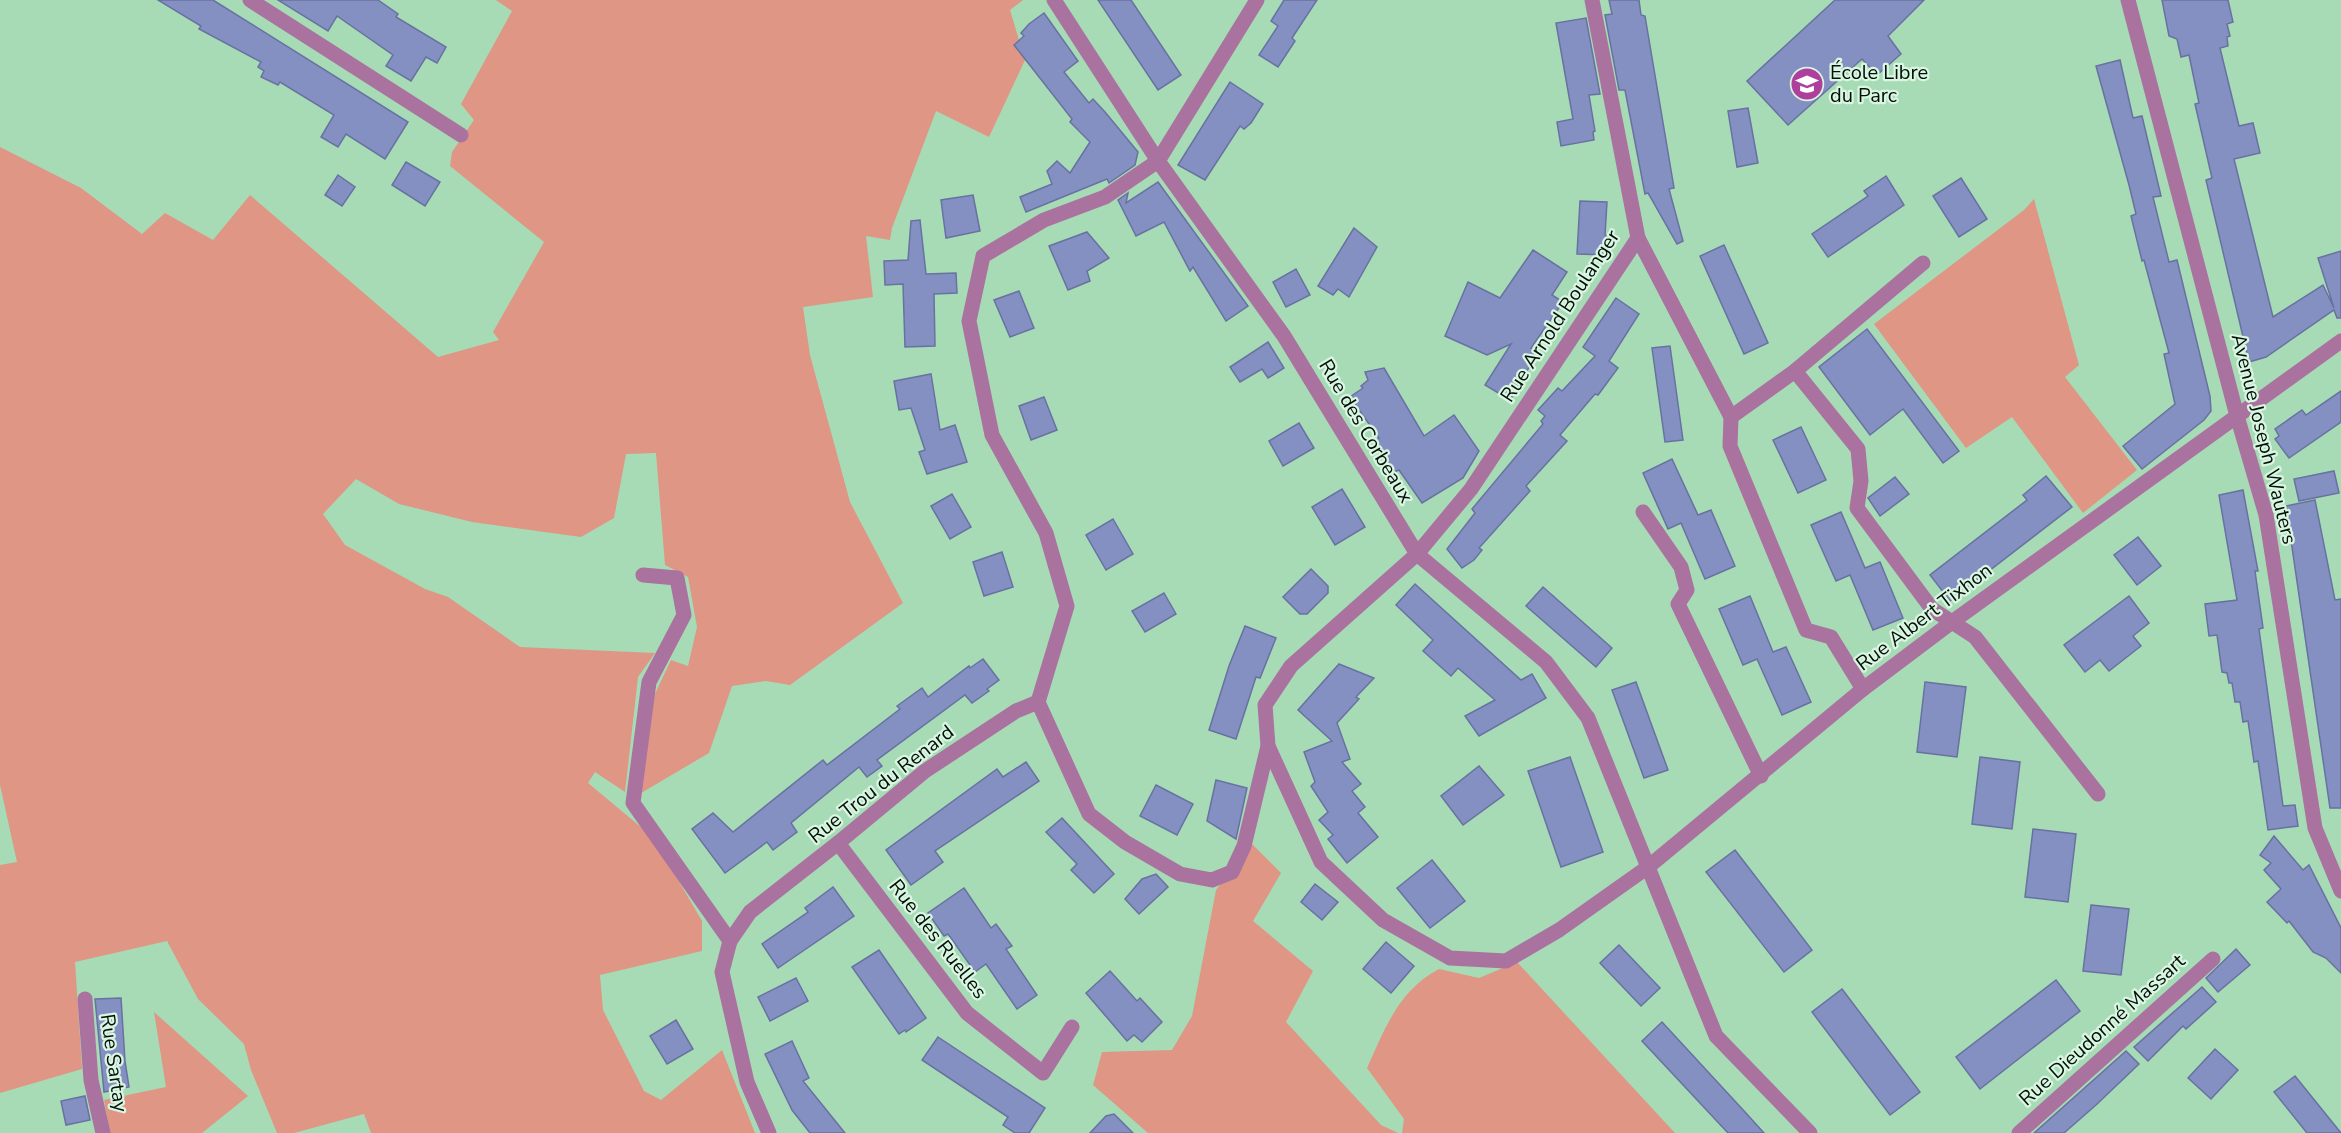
<svg xmlns="http://www.w3.org/2000/svg" width="2341" height="1133" viewBox="0 0 2341 1133" font-family="'Nunito Sans',sans-serif">
<style>
.green{fill:#df9684}
.building{fill:#8490c1;stroke:#6872a1;stroke-width:1.5}
.lines{fill:none;stroke-linecap:round;stroke-linejoin:round}
.minor{stroke:#aa729f;stroke-width:15}
.labels{text-anchor:middle;dominant-baseline:central;stroke-width:4.5;stroke-linejoin:round;paint-order:stroke}
.poi-label{font-size:20px;fill:#011106;stroke:#daf5e2;text-anchor:start}
.street-label{font-size:20px;fill:#011106;stroke:#daf5e2}
</style>
<rect width="100%" height="100%" fill="#a6dbb6"/>
<g class="green">
<path d="M496,0H1023L1010,10L1025,60L989,137L936,111L892,228L890,240L866,236L873,297L803,307L810,355L850,502L903,603L790,685L766,681L732,686L709,753L641,793L654,696L671,660L688,666L697,627L688,577L665,565L656,453L626,454L614,518L581,537L472,522L399,504L356,479L323,514L345,545L425,589L448,597L520,647L655,653L638,677L625,792L595,772L588,783L653,837L702,921V951L600,975L603,1010L644,1091L661,1100L722,1050L755,1133H371L364,1114L294,1133H277L251,1070L244,1044L198,999L167,941L75,962L82,1069L0,1093V865L17,862L0,785V147L81,188L142,234L165,213L213,240L250,195L438,357L499,340L493,332L544,242L450,166L452,152L474,120L461,104L512,11Z"/>
<path d="M2034,199L2079,365L2065,377L2137,470L2083,513L2012,417L1966,448L1874,324L2024,210Z"/>
<path d="M1252,844L1281,873L1253,921L1313,971L1286,1022L1381,1125L1398,1133H1148L1093,1085L1102,1052L1172,1050L1192,1016L1216,890Z"/>
<path d="M1517,962L1675,1133H1402L1404,1119L1367,1068C1385,1028 1399,990 1439,969L1479,978Z"/>
<path d="M154,1012L248,1096L202,1133H110L104,1100L166,1087Z"/>
</g>
<g class="building">
<path d="M158,0H213L408,122L385,159L346,134L338,147L321,137L334,115L280,82L278,85L261,77L264,71L258,67L261,62L199,29L201,26Z"/>
<path d="M278,0H378L398,14L396,17L446,47L437,63L426,57L411,81L386,66L393,55L337,16L328,31Z"/>
<path d="M1098,0H1131L1181,75L1158,90Z"/>
<path d="M1284,0H1317L1292,38L1295,41L1278,67L1259,55L1278,26L1271,21Z"/>
<path d="M1609,0H1639L1641,15L1645,16L1674,188L1669,189L1683,241L1677,244L1648,193L1645,194L1625,90H1619L1605,15L1612,14Z"/>
<path d="M1835,0H1924L1888,36L1901,54L1877,75L1862,59L1788,125L1747,81Z"/>
<path d="M2162,0H2228L2233,22L2227,24L2230,36L2227,37L2228,46L2220,48L2239,126L2253,123L2260,153L2234,159L2273,317L2323,285L2334,308L2318,258L2341,251V318H2337L2334,310L2266,357L2249,362L2206,180L2212,178L2195,104L2199,103L2189,55L2181,57L2177,39L2169,36Z"/>
<path d="M1044,13L1078,61L1064,72L1089,103L1093,99L1105,112L1138,152L1135,165L1109,183L1107,179L1026,212L1020,197L1052,184L1047,171L1057,161L1070,173L1090,142L1070,122L1072,119L1014,45L1024,36L1021,33L1029,24Z"/>
<path d="M1586,18L1600,94L1589,95L1595,131L1593,132L1594,140L1561,146L1557,122L1573,119L1556,23Z"/>
<path d="M2120,60L2133,118L2142,116L2161,196L2153,197L2169,262L2177,260L2210,396L2211,411L2204,420L2142,469L2123,446L2175,404L2164,354L2169,353L2144,260L2142,261L2131,216L2136,214L2129,185L2096,66Z"/>
<path d="M1230,82L1263,104L1251,123L1244,129L1240,126L1205,180L1178,165Z"/>
<path d="M1748,108L1758,163L1737,167L1728,111Z"/>
<path d="M406,162L440,182L425,206L392,185Z"/>
<path d="M338,175L355,187L342,206L325,195Z"/>
<path d="M1886,176L1904,205L1828,257L1812,234L1868,196L1864,191Z"/>
<path d="M1961,178L1987,219L1959,237L1933,196Z"/>
<path d="M1158,182L1248,306L1226,321L1193,267L1190,271L1164,222L1136,236L1118,200L1128,193L1126,203Z"/>
<path d="M973,195L980,231L946,238L941,200Z"/>
<path d="M1580,201L1607,202L1605,235L1610,236L1609,255L1577,254Z"/>
<path d="M920,220L926,274L956,273L957,293L934,294L935,346L905,347L903,284L885,285L884,261L908,260L911,221Z"/>
<path d="M1354,228L1377,247L1349,297L1338,289L1333,295L1318,286Z"/>
<path d="M1087,232L1109,258L1087,271L1090,281L1068,290L1049,246Z"/>
<path d="M1724,245L1768,343L1744,354L1700,256Z"/>
<path d="M1533,250L1567,272L1552,295L1563,302L1531,348L1539,354L1517,384L1519,386L1510,400L1485,385L1511,344L1487,355L1445,336L1468,282L1500,298Z"/>
<path d="M1296,269L1310,295L1286,307L1273,282Z"/>
<path d="M1019,291L1034,328L1010,337L994,300Z"/>
<path d="M1616,298L1639,314L1609,361L1618,368L1598,395L1595,394L1560,435L1567,441L1526,486L1530,491L1479,548L1482,550L1474,560L1462,568L1447,549L1475,513L1472,509L1543,424L1541,421L1545,416L1538,410L1558,388L1562,391L1595,356L1583,347Z"/>
<path d="M1867,329L1959,451L1943,463L1903,409L1870,435L1819,367Z"/>
<path d="M1268,342L1284,368L1268,378L1262,369L1240,382L1230,367Z"/>
<path d="M1670,346L1683,440L1665,442L1652,348Z"/>
<path d="M1384,368L1424,436L1454,415L1479,451L1463,478L1422,503L1399,470L1394,472L1375,441L1379,438L1350,397L1363,388L1361,386L1368,380L1365,372Z"/>
<path d="M931,374L940,430L955,425L967,462L927,474L919,452L925,450L911,408L899,410L894,381Z"/>
<path d="M2341,391V422L2289,458L2275,439L2279,436L2275,429L2302,410L2306,415Z"/>
<path d="M1044,397L1057,430L1031,440L1019,406Z"/>
<path d="M1299,423L1314,448L1283,466L1269,441Z"/>
<path d="M1801,427L1826,480L1798,493L1773,440Z"/>
<path d="M1672,459L1698,515L1711,510L1735,566L1705,579L1681,523L1668,529L1643,473Z"/>
<path d="M2334,471L2339,493L2299,501L2294,479Z"/>
<path d="M2046,476L2072,507L1950,601L1930,575L2027,500L2023,495Z"/>
<path d="M1895,477L1909,494L1880,516L1868,498Z"/>
<path d="M1342,489L1365,527L1335,545L1312,507Z"/>
<path d="M2243,490L2258,571H2255L2263,628L2259,629L2283,806L2295,805L2298,826L2268,830L2258,761L2254,762L2248,721L2243,722L2240,702H2235L2232,683H2229L2227,673L2222,672L2217,635L2209,636L2205,604L2237,600L2219,495Z"/>
<path d="M952,494L971,527L950,539L931,506Z"/>
<path d="M2315,500L2335,600L2341,599V808H2330L2286,506Z"/>
<path d="M1841,512L1865,568L1880,562L1903,618L1873,630L1850,575L1836,581L1811,525Z"/>
<path d="M1113,519L1133,554L1106,570L1086,535Z"/>
<path d="M2138,537L2161,566L2137,585L2114,555Z"/>
<path d="M1002,552L1013,587L984,596L973,562Z"/>
<path d="M1311,569L1328,586V593L1307,614H1300L1283,597Z"/>
<path d="M1415,584L1521,680L1532,674L1546,698L1479,736L1465,716L1495,700L1458,668L1451,676L1423,651L1433,640L1396,605Z"/>
<path d="M1543,587L1612,648L1596,667L1526,606Z"/>
<path d="M1164,593L1176,614L1145,632L1132,611Z"/>
<path d="M1750,596L1773,652L1786,647L1811,702L1782,715L1757,659L1743,665L1719,609Z"/>
<path d="M2129,596L2149,623L2133,636L2141,646L2109,671L2100,660L2085,672L2064,645Z"/>
<path d="M1245,626L1276,638L1260,678L1256,677L1236,739L1209,730L1229,666Z"/>
<path d="M983,659L999,680L987,689L989,691L972,703L965,695L877,760L882,766L867,777L859,767L791,823L797,832L773,850L767,842L725,873L692,829L713,813L733,832L823,760L827,765L900,709L897,706L922,688L928,697L969,666L970,668Z"/>
<path d="M1339,664L1374,678L1356,697L1359,699L1337,723L1350,759L1342,762L1361,784L1352,791L1365,807L1358,813L1378,837L1347,863L1328,839L1333,835L1319,820L1328,812L1311,786L1315,782L1304,752L1332,741L1298,710Z"/>
<path d="M1636,682L1668,770L1644,778L1612,690Z"/>
<path d="M1925,682L1966,687L1957,757L1917,752Z"/>
<path d="M1570,757L1603,852L1561,867L1528,771Z"/>
<path d="M1980,757L2020,762L2012,829L1972,824Z"/>
<path d="M1026,762L1039,781L935,851L943,862L911,885L886,850L997,769L1003,777Z"/>
<path d="M1479,766L1504,795L1463,825L1441,796Z"/>
<path d="M1216,780L1247,788L1236,839L1207,821Z"/>
<path d="M1156,785L1193,804L1177,835L1140,816Z"/>
<path d="M1062,818L1114,874L1094,893L1071,870L1077,864L1046,832Z"/>
<path d="M2033,829L2076,834L2068,902L2025,897Z"/>
<path d="M2274,836L2303,870L2309,865L2341,928V973L2326,958L2313,952L2289,921L2287,923L2267,902L2281,889L2264,870L2271,863L2260,855Z"/>
<path d="M1735,850L1812,950L1784,972L1706,872Z"/>
<path d="M1432,860L1465,901L1430,928L1397,888Z"/>
<path d="M1156,874L1168,887L1139,914L1125,899L1142,879Z"/>
<path d="M1315,884L1338,902L1322,920L1301,902Z"/>
<path d="M833,887L854,916L778,968L762,944L808,912L805,908Z"/>
<path d="M964,888L991,928L996,924L1012,946L1006,949L1037,995L1017,1009L986,964L975,972L948,934L944,936L928,913Z"/>
<path d="M2091,905L2129,909L2121,975L2083,971Z"/>
<path d="M1386,942L1414,966L1391,993L1363,969Z"/>
<path d="M1619,945L1660,988L1641,1006L1600,963Z"/>
<path d="M2236,949L2250,965L2218,992L2206,978Z"/>
<path d="M879,950L926,1018L906,1032L905,1030L899,1034L852,967Z"/>
<path d="M1110,971L1137,1001L1140,998L1162,1022L1142,1042L1134,1035L1127,1041L1086,993Z"/>
<path d="M796,978L808,1001L770,1021L758,997Z"/>
<path d="M2056,980L2080,1011L1980,1089L1956,1057Z"/>
<path d="M2202,987L2216,1002L2186,1029L2183,1026L2148,1061L2134,1047Z"/>
<path d="M1842,989L1920,1092L1890,1115L1812,1012Z"/>
<path d="M121,998L125,1061L129,1087L104,1092L95,999Z"/>
<path d="M676,1020L693,1049L667,1064L650,1036Z"/>
<path d="M1662,1022L1745,1112L1764,1133H1728L1642,1041Z"/>
<path d="M938,1037L1045,1108L1029,1133H1015L1003,1125L1008,1117L922,1060Z"/>
<path d="M792,1041L809,1078L803,1081L845,1133H810L792,1110L765,1054Z"/>
<path d="M2215,1049L2238,1070L2211,1099L2188,1078Z"/>
<path d="M2126,1051L2139,1064L2096,1105L2064,1133H2034Z"/>
<path d="M2295,1076L2341,1133H2307L2274,1092Z"/>
<path d="M85,1096L90,1120L66,1125L61,1101Z"/>
<path d="M1114,1114L1133,1133H1090L1106,1116Z"/>
</g>
<g class="lines">
<g class="minor">
<path d="M250,0L461,135"/>
<path d="M1054,0L1158,161L1284,336L1417,554L1546,662L1588,718L1716,1036L1810,1133"/>
<path d="M2128,0L2237,416L2266,515L2315,828L2341,891"/>
<path d="M1638,238L1731,417L1730,446L1806,630L1831,637L1863,689"/>
<path d="M1795,371L1858,449L1861,481L1857,508L1932,609L1975,637L2098,794"/>
<path d="M1731,417L1795,371L1923,263"/>
<path d="M1643,512L1681,567L1687,590L1678,604L1761,776"/>
<path d="M643,575L677,578L684,615L649,682L633,803L730,941"/>
<path d="M1038,702L1067,606L1046,533L992,435L969,321L983,256L1044,220L1105,197L1158,161L1257,0"/>
<path d="M1268,746L1321,862L1383,920L1450,958L1506,961L1559,930L1648,867L1863,689L1952,622L2341,341"/>
<path d="M838,843L967,1013L1043,1073L1072,1027"/>
<path d="M85,999L91,1080L103,1133"/>
<path d="M769,1133L747,1082L722,972L730,941L750,912L838,843L925,771L1016,711L1038,702L1089,814L1125,842L1180,874L1212,880L1232,872L1244,846L1268,746L1265,705L1291,666L1417,554L1471,489L1638,238L1592,0"/>
<path d="M2019,1133L2213,959"/>
</g>
</g>
<defs>
<g id="school-disc" transform="scale(1.725)"><circle r="9.5" fill="#ae3f9d" stroke="#daf5e2"/><path d="M0-5L7-2L0 1L-7-2ZM-4 1L0 2.5L4 1V4Q0 6-4 4Z" fill="#fff"/></g>
</defs>
<g fill-rule="evenodd">
<use href="#school-disc" x="1807" y="84"/>
</g>
<g class="labels">
<g class="poi-label">
<text x="1830" y="72">École Libre<tspan x="1830" dy="23">du Parc</tspan></text>
</g>
<g class="street-label">
<text transform="translate(1560 316) rotate(-57)">Rue Arnold Boulanger</text>
<text transform="translate(1366 431) rotate(59)">Rue des Corbeaux</text>
<text transform="translate(2264 439) rotate(76)">Avenue Joseph Wauters</text>
<text transform="translate(1924 617) rotate(-37)">Rue Albert Tixhon</text>
<text transform="translate(881 784) rotate(-38)">Rue Trou du Renard</text>
<text transform="translate(938 939) rotate(52)">Rue des Ruelles</text>
<text transform="translate(2102 1030) rotate(-42)">Rue Dieudonné Massart</text>
<text transform="translate(114 1063) rotate(82)">Rue Sartay</text>
</g>
</g>
</svg>
